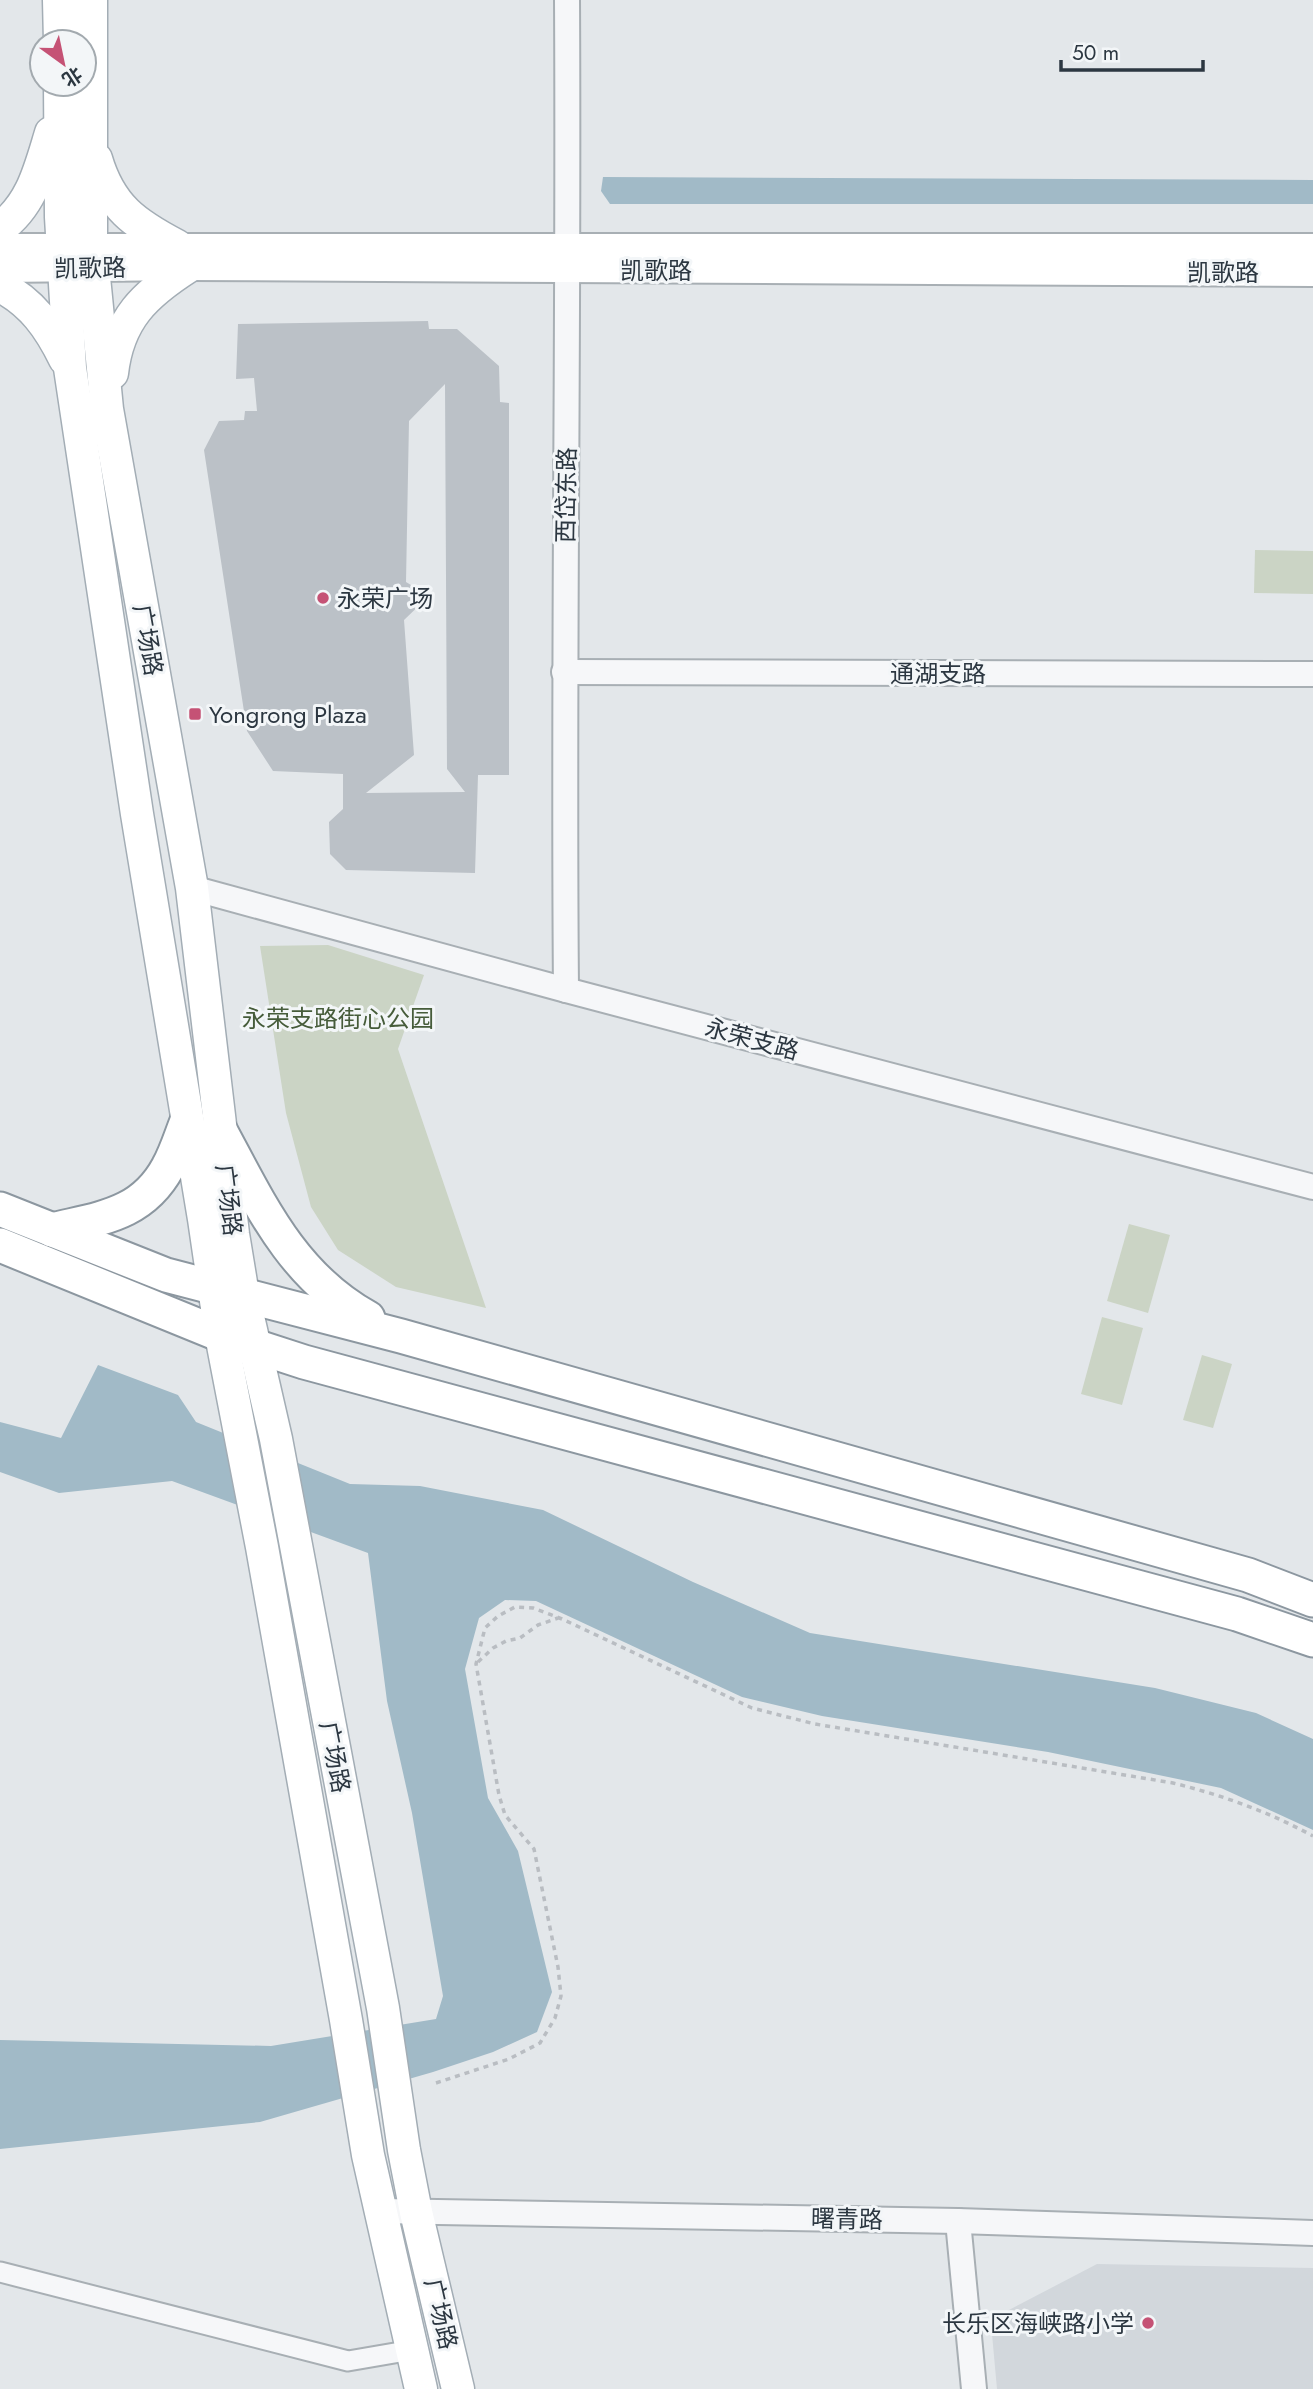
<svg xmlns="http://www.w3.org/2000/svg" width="1313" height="2389" viewBox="0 0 1313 2389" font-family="Jost,'Noto Sans SC',sans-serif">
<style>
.built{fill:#d2d7dc}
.green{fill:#cbd4c5}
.water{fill:#a1bac7}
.building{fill:#bbc1c7;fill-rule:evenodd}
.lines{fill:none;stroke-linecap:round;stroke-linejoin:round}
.minor-casing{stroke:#a8afb4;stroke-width:23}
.tertiary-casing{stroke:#a8afb4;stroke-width:28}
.secondary-casing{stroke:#a8afb4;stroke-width:32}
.primary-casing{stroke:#a3adb5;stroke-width:35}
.trunk-casing{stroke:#8c97a0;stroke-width:37}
.path{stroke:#b9bdc2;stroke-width:3.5;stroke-dasharray:5 5;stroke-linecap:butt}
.minor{stroke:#f6f7f9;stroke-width:19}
.tertiary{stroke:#f6f7f9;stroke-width:24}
.secondary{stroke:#fff;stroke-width:28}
.primary{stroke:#fff;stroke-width:32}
.trunk{stroke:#fff;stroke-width:33}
.poi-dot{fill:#c55275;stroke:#f3f6f8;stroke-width:2.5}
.labels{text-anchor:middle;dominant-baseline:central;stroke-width:6;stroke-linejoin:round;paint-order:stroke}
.street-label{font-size:24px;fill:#2c3741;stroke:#f3f6f8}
.poi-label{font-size:24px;fill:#2c3741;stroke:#f3f6f8;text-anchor:start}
.park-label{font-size:24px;fill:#465c3a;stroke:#f3f6f8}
</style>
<rect width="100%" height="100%" fill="#e3e7ea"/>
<path class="built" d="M1097,2264L1313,2268V2389H997L992,2334L1007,2311Z"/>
<g class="green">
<path d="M1255,550L1313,551V594L1254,593Z"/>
<path d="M328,945L424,975L398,1049L486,1308L396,1287L338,1250L311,1207L286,1113L260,946Z"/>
<path d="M1129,1224L1170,1235L1148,1313L1107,1301Z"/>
<path d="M1102,1317L1143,1328L1122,1405L1081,1394Z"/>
<path d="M1202,1355L1232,1364L1213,1428L1183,1420Z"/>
</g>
<g class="water">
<path d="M603,177L1313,180V204H610L601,191Z"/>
<path d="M98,1365L178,1395L196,1422L350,1484L420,1486L543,1510L693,1582L810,1633L1155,1688L1256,1713L1313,1739V1830L1221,1788L1048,1752L822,1716L742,1697L536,1601L505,1600L479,1618L465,1669L488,1798L518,1851L552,1992L537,2032L493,2052L433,2072L260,2122L0,2149V2040L271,2046L436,2019L443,1996L412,1813L387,1701L368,1553L172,1481L59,1493L0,1472V1422L61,1438Z"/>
</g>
<path class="building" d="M428,321L429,329H457L499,366L500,402L509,403V775H478L475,873L346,870L330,854L329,822L343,809V774L273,771L247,731L204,450L219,421L244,420L245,411H257L254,378L236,379L238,324ZM445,384L447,769L465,792L366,793L414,755L404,620L429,596L406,582L409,421Z"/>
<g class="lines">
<g class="minor-casing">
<path id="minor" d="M0,2272L348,2361L412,2350"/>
</g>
<g class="tertiary-casing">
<g id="tertiary">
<path d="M564,672L1313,674"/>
<path d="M192,888L566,990L1313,1187"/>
<path d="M566,990C563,660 569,330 567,0"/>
<path d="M380,2211L958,2221L1313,2233"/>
<path d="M958,2221L974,2389"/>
</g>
</g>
<g class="secondary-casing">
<g id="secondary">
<path d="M0,248H1313"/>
<path d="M0,268L189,266L1313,272"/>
</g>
</g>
<g class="primary-casing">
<g id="primary">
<path d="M59,0L60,42"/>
<path d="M91,0V247L107,409L192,888L233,1234L243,1295L276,1439L383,2008L404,2150L416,2212L458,2389"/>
<path d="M60,84L61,217L70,368L137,814L204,1219L221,1335L262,1547L346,2020L368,2155L421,2389"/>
<path d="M96,159C110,207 135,224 177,246"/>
<path d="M0,228C32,205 40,169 51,133"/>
<path d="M0,286C32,302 50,328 65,359"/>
<path d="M112,373C118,319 145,294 189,266"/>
</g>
</g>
<g class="trunk-casing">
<g id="trunk">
<path d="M220,1130C260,1204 291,1275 368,1318"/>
<path d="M0,1209L166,1275L401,1336L1248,1575L1313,1600"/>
<path d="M52,1230C101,1218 142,1215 168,1167C176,1153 181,1136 187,1121"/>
<path d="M0,1245L221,1335L304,1362L1237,1614L1313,1640"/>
</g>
</g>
<g class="path">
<path d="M478,1662L493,1648L506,1641L520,1638L538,1625L558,1618"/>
<path d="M436,2083L509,2059L540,2043L555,2018L561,1996L558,1967L534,1849L505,1815L499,1795L476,1664L485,1628L498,1616L515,1607L533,1608L562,1619L752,1708L815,1724L1173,1783C1222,1795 1269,1812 1313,1836"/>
</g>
<use href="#minor" class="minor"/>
<use href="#tertiary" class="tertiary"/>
<use href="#secondary" class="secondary"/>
<use href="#primary" class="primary"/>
<use href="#trunk" class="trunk"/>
</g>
<g class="poi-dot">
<circle cx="323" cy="598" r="7"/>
<rect x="188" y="707" width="14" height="14" rx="3.5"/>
<circle cx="1148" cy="2323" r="7"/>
</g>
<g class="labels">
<g class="street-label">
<text transform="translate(90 268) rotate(-1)">凯歌路</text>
<text x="656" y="270">凯歌路</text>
<text x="1223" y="272">凯歌路</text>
<text transform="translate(566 495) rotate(-89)">西岱东路</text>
<text transform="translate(148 640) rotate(80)">广场路</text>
<text x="938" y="673">通湖支路</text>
<text transform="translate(752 1039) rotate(15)">永荣支路</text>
<text transform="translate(229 1200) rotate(83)">广场路</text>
<text transform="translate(335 1757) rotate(79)">广场路</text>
<text transform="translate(847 2219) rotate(1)">曙青路</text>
<text transform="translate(441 2314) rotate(77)">广场路</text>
</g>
<g class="poi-label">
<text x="337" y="598">永荣广场</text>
<text x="209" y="714">Yongrong Plaza</text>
<text x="1134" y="2323" text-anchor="end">长乐区海峡路小学</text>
</g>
<g class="park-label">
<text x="338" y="1018">永荣支路街心公园</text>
</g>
</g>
<g transform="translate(63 63) rotate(147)"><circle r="33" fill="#f3f6f8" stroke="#a3aaaf" stroke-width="2"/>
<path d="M0-5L12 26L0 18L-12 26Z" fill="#c55275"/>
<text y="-10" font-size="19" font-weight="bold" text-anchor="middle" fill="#2c3741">北</text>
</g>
<path d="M1061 60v10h142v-10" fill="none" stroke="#2c3741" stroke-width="3.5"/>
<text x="1072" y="60" font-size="21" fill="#2c3741" stroke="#f3f6f8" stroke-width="5" paint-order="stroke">50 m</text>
</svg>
